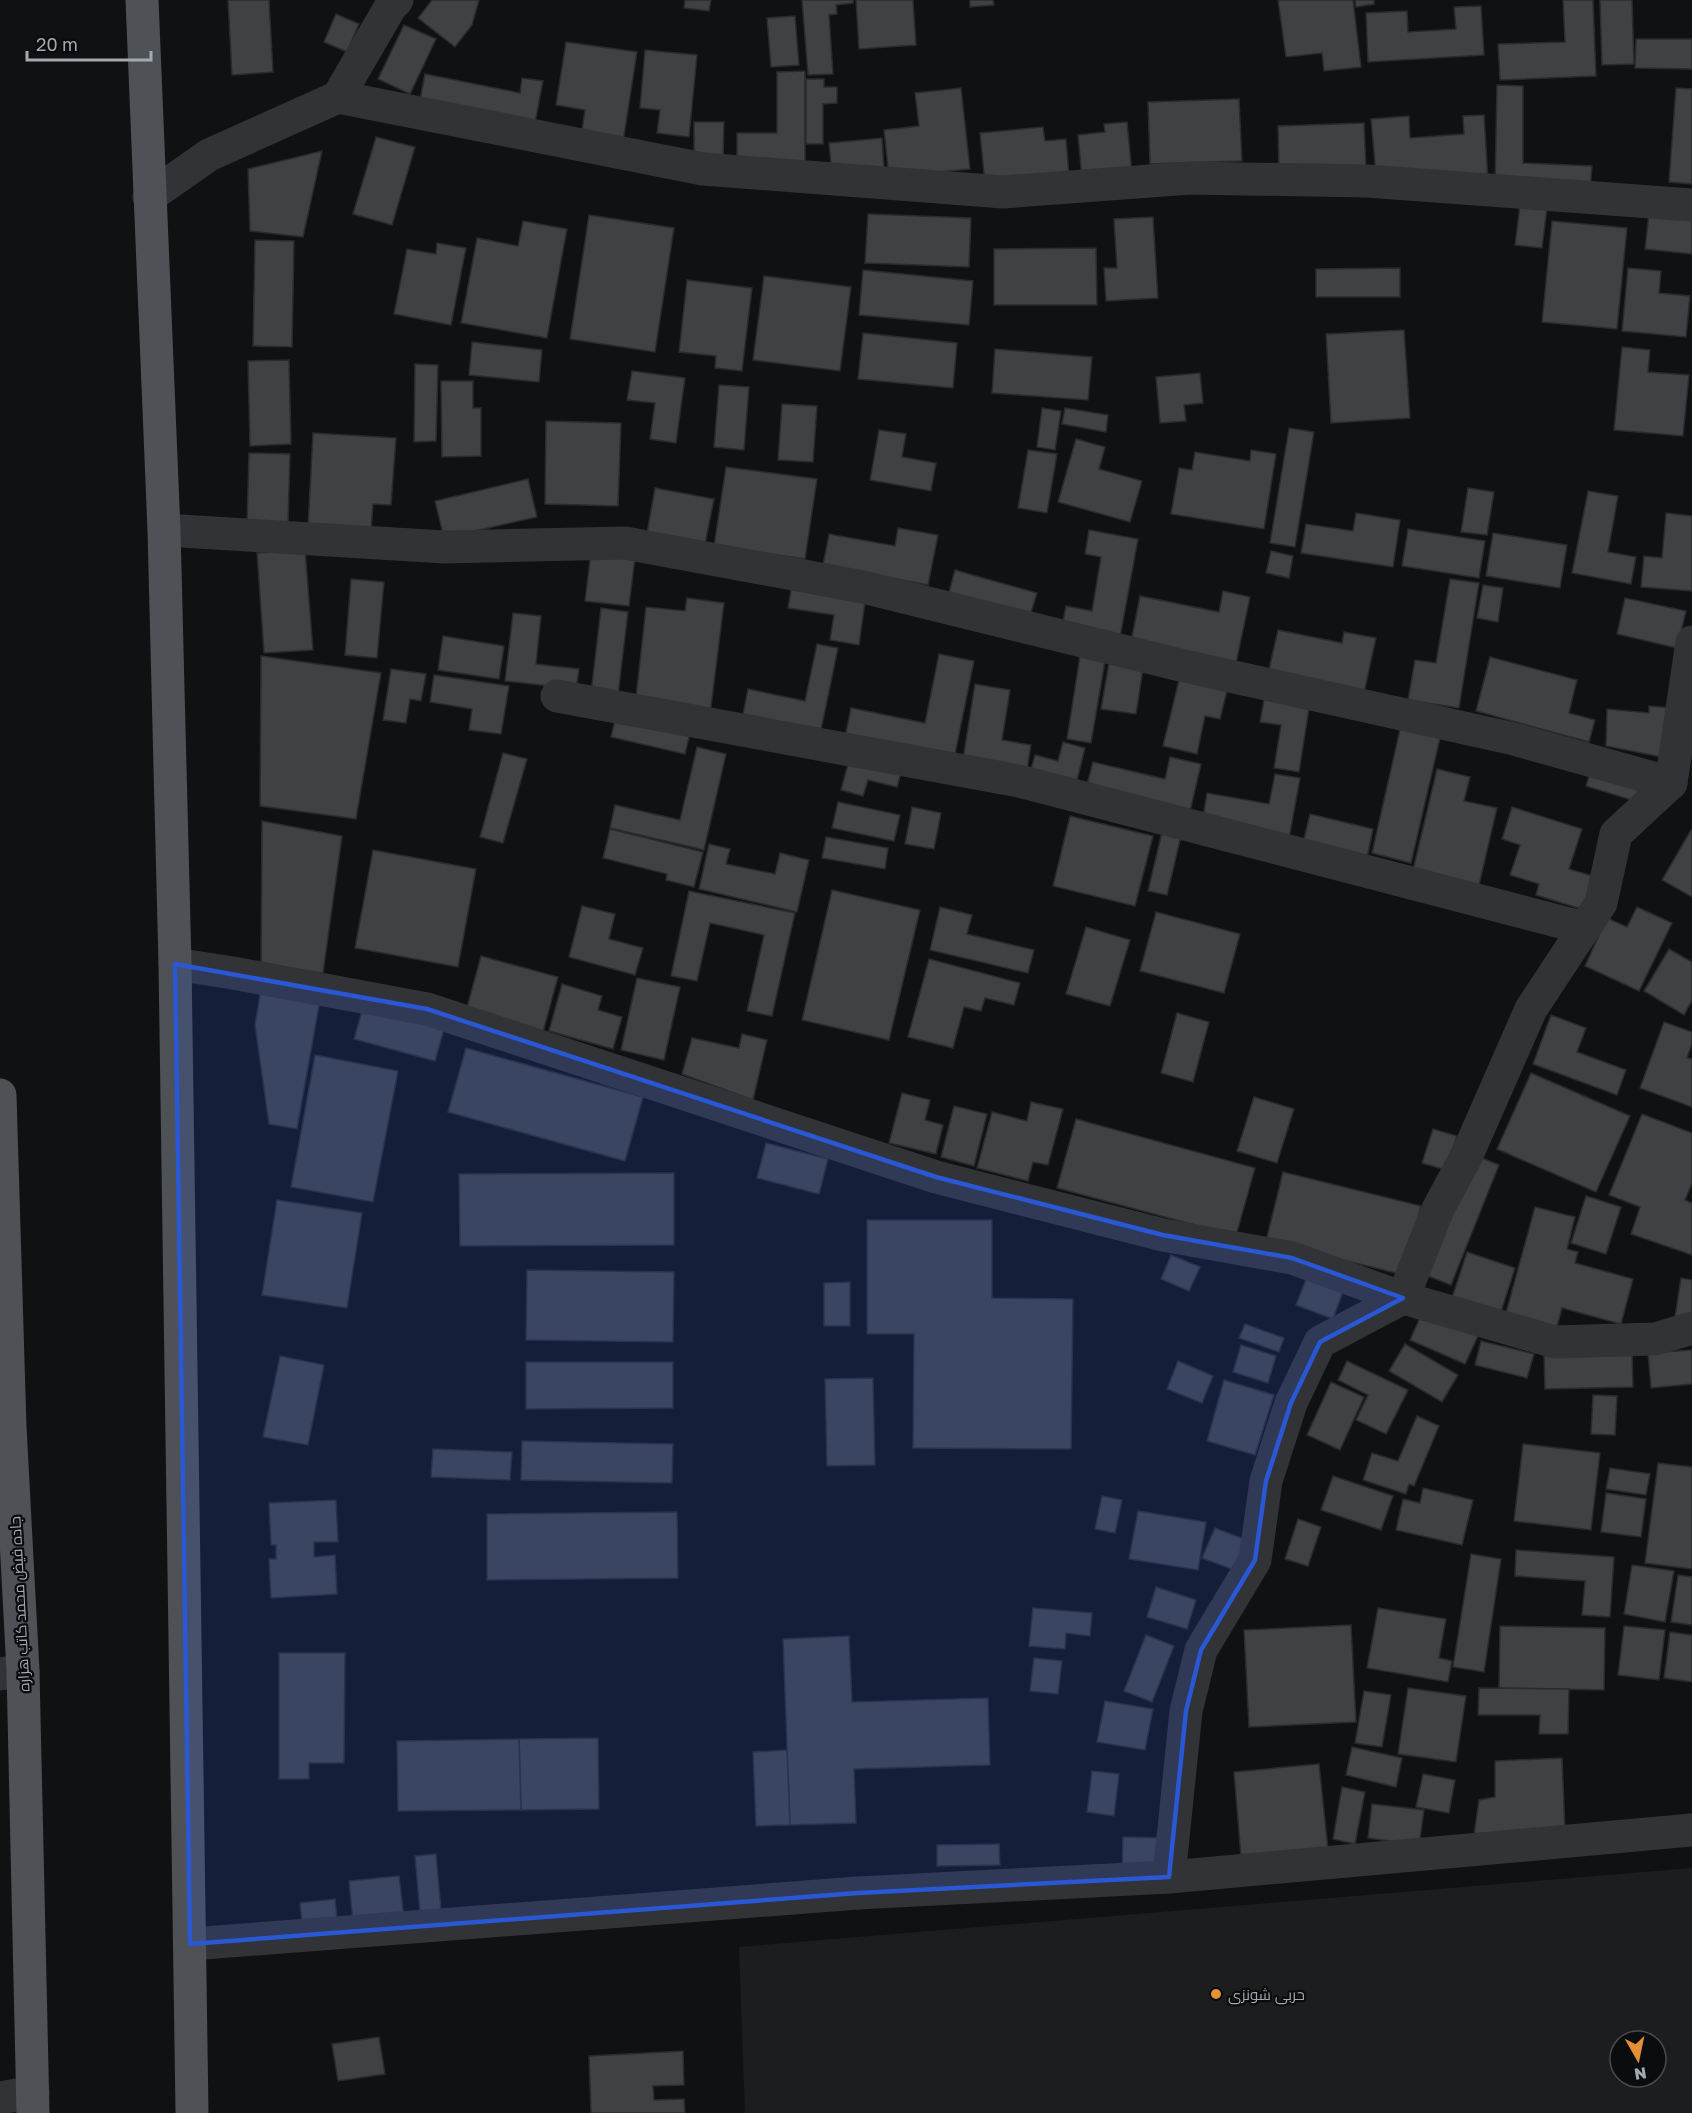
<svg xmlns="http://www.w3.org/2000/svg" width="1692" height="2113" viewBox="0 0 1692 2113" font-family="'Golos Text',Cairo,sans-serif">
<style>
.built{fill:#1c1d1f;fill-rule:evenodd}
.building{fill:#3f4145;stroke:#2b2b2e;stroke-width:1.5}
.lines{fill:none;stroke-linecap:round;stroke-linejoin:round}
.minor{stroke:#323336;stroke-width:33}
.primary{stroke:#4e5155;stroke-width:33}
.marked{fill:#2a57d4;fill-opacity:0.2;stroke:#2a57d4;stroke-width:4.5;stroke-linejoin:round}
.poi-dot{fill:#e39037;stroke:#0b0c0d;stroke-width:2}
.labels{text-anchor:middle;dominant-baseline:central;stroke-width:4.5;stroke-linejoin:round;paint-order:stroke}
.street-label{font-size:15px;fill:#a3a9b1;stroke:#0b0c0d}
.poi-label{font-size:15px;fill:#a3a9b1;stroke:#0b0c0d;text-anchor:start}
</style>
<rect width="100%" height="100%" fill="#101112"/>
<path class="built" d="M1692,1868V2113H745L739,1947ZM1620,2041H1656V2077H1620Z"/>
<g class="building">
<path d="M228,0H269L273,72L232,75Z"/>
<path d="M432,0H479L472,25L455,47L418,18Z"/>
<path d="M685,0H711L709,11L684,8Z"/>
<path d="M802,0H853V3L836,5L837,14L829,15L833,74L808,75Z"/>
<path d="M856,0H913L916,45L859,49Z"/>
<path d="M970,0H993L994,5L970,7Z"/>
<path d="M1278,0H1353L1361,67L1324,71L1322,53L1286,57Z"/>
<path d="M1355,0H1374V4L1356,7Z"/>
<path d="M1563,0H1593L1596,76L1500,80L1498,44L1565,42Z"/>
<path d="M1600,0H1632L1634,64L1602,65Z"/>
<path d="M1481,6L1484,55L1368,62L1366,13L1407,11L1408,32L1456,29L1454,7Z"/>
<path d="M336,14L359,24L347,52L324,42Z"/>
<path d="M795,16L799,65L771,67L767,18Z"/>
<path d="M404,25L436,39L410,94L378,79Z"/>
<path d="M1636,39H1692V69L1635,68Z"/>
<path d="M566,42L637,52L623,142L581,136L585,110L556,105Z"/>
<path d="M645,50L697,55L689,137L657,133L660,110L640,108Z"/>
<path d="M805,71V164H737V133H777V72Z"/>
<path d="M425,74L520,93L522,78L543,81L535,123L420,100Z"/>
<path d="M806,79H824V87H837V103L823,104V144H806Z"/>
<path d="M1497,85L1523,86V163L1592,166L1590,191L1495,185Z"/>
<path d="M961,88L970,169L889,177L884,130L919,126L915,93Z"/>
<path d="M1676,88L1692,89V184L1669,182Z"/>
<path d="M1239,99L1242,161L1150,164L1148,102Z"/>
<path d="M1484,115L1488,180L1376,175L1371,119L1409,116L1410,138L1464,134L1463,116Z"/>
<path d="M694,122H724L723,160H694Z"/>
<path d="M1127,122L1132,173L1082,178L1078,135L1105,132L1104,124Z"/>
<path d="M1364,123L1366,170L1279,172L1278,126Z"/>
<path d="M1043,127L1045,141L1066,139L1069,175L985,184L980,133Z"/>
<path d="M376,137L415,147L392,225L353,214Z"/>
<path d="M882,138L884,170L832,175L829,143Z"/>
<path d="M322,151L303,237L250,231L248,169Z"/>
<path d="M1520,205L1547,208L1542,248L1515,245Z"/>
<path d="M1649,213L1692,218V254L1645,249Z"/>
<path d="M868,214L971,218L969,267L865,263Z"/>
<path d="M589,215L674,228L655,352L570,339Z"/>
<path d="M1153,217L1158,298L1106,301L1104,268H1117L1114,219Z"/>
<path d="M523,221L567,229L547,338L461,323L477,238L518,246Z"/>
<path d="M1552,221L1627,228L1617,329L1542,322Z"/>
<path d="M255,240L294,241L292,347L253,346Z"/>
<path d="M437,243L466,248L451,325L394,314L407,249L436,254Z"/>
<path d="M1096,248L1097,305H994V249Z"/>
<path d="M1400,268V297H1316V269Z"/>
<path d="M1628,268L1661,271L1659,293L1690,296L1686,337L1622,331Z"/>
<path d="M863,270L973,281L969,325L859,315Z"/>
<path d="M764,276L851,287L840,371L753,360Z"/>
<path d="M687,280L752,288L742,371L715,368L716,356L679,352Z"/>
<path d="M1404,330L1410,418L1331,423L1326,334Z"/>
<path d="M863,333L957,343L953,388L858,379Z"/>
<path d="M472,342L542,350L539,382L469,375Z"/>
<path d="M1622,347L1650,350L1648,372L1689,375L1683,436L1614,430Z"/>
<path d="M995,349L1092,357L1088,400L992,393Z"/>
<path d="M289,360L291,444L250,446L248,361Z"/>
<path d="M415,364L438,365L436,441L414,442Z"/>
<path d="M632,371L685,378L676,443L650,439L655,403L627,400Z"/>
<path d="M1200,373L1203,403L1184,405L1186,421L1160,423L1156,377Z"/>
<path d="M441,381H473V408H481V456L442,457Z"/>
<path d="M719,385L749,387L744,450L714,447Z"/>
<path d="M782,404L817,406L813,462L778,460Z"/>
<path d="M1042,408L1061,411L1055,450L1037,447Z"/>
<path d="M1065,408L1108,415L1106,432L1062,424Z"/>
<path d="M546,421L621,423L618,506L545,504Z"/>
<path d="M1289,428L1314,432L1295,547L1270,543Z"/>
<path d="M879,430L906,434L902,457L936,463L931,491L870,480Z"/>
<path d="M313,433L396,438L391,505L373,504L371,531L308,527Z"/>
<path d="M1076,439L1105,447L1099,469L1142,481L1130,522L1058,502Z"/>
<path d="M1028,450L1057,454L1047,513L1018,508Z"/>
<path d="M1251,450L1276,454L1264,529L1171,514L1179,468L1192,470L1195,452L1250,461Z"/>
<path d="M249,453L290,454L288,523H247Z"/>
<path d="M726,467L817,479L805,559L714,546Z"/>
<path d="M528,479L537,517L444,538L435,501Z"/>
<path d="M655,488L714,499L705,544L647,533Z"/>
<path d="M1468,488L1494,492L1487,535L1461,532Z"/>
<path d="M1588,491L1618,496L1608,552L1636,557L1631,584L1572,573Z"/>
<path d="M1356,513L1400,520L1393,567L1301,553L1306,524L1353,531Z"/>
<path d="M1666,513L1692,516V591L1641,587L1644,556L1662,558Z"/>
<path d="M898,528L938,535L928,585L823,565L829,534L895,546Z"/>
<path d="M1408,529L1485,541L1479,578L1402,566Z"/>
<path d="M1089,530L1138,539L1119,643L1061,632L1066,606L1092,611L1101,557L1085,554Z"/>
<path d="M1493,533L1567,545L1560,588L1486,576Z"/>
<path d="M305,550L313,650L264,653L257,553Z"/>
<path d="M1271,551L1293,556L1289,578L1266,573Z"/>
<path d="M591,552L635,558L629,606L585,601Z"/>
<path d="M955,570L1037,593L1029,619L948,596Z"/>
<path d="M351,579L384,582L377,658L345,655Z"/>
<path d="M1450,579L1479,583L1459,708L1408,700L1415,660L1436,663Z"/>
<path d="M792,584L866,595L859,645L830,640L834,615L788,608Z"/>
<path d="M1483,585L1503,588L1498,622L1477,618Z"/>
<path d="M1223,591L1250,597L1235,668L1130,647L1140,596L1219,612Z"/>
<path d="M687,598L724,603L710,715L635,706L646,607L685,611Z"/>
<path d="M1625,598L1686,611L1677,648L1617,634Z"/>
<path d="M601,608L628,612L618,695L591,693Z"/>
<path d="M513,613L541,616L536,664L579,669L576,689L505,681Z"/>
<path d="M1278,630L1342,643L1344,632L1376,638L1364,693L1268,674Z"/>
<path d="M443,636L504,646L499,679L438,670Z"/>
<path d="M817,644L838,648L821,730L743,714L748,689L805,701Z"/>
<path d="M939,654L974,661L954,759L845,737L851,708L925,723Z"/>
<path d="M261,656L381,673L356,819L260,806Z"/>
<path d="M1080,656L1105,661L1091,743L1067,739Z"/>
<path d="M1490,657L1577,680L1569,713L1595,720L1589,742L1476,711Z"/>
<path d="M1109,663L1143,669L1136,714L1101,709Z"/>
<path d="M391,669L426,674L421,701L410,699L406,723L383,720Z"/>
<path d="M434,675L509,686L501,734L469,730L472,709L430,702Z"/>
<path d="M1179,680L1227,691L1220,719L1205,716L1197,754L1163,746Z"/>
<path d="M975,684L1010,690L1002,740L1031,745L1026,776L962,765Z"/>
<path d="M1265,694L1310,702L1299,772L1274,768L1281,725L1260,722Z"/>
<path d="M1649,706L1672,708L1667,758L1606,746L1607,709L1649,713Z"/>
<path d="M617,712L691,729L685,754L611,737Z"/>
<path d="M1401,725L1441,734L1411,863L1372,853Z"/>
<path d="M1063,742L1085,748L1075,788L1029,777L1035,755L1058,761Z"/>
<path d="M697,747L726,754L704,850L610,828L615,805L680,820Z"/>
<path d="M503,753L527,759L503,843L480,837Z"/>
<path d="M851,753L903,766L897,787L868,780L863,796L841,790Z"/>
<path d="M1170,757L1201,764L1189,816L1085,792L1093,762L1165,779Z"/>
<path d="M1593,763L1642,779L1635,801L1586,786Z"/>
<path d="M1437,769L1470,777L1464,801L1497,808L1479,885L1413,870Z"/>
<path d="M1275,774L1300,778L1289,839L1202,823L1207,793L1269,804Z"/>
<path d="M838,802L900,815L894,841L832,828Z"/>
<path d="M912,807L941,813L934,849L905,844Z"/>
<path d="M1512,807L1582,829L1569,869L1599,878L1588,911L1536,895L1539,884L1510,875L1520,845L1502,839Z"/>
<path d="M1310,814L1373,829L1367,858L1303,843Z"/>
<path d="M1070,816L1153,836L1135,906L1053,886Z"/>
<path d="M262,821L342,836L323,973L261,965Z"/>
<path d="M1163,828L1182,832L1167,895L1148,891Z"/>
<path d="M610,829L703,852L694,887L666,880L667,874L603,858Z"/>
<path d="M1691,830H1692V897L1662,880Z"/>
<path d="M826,837L888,848L885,869L822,858Z"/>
<path d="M709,844L730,849L726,864L775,874L780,853L809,860L797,912L699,889Z"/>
<path d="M373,850L476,869L458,967L355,948Z"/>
<path d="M832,890L920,910L889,1040L802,1020Z"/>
<path d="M689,891L795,913L772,1016L747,1011L764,935L710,923L697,981L671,976Z"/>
<path d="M582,906L615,914L609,939L643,948L635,975L569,957Z"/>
<path d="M940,907L972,915L967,934L1034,950L1028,973L930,950Z"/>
<path d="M1637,907L1672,923L1639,991L1585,966L1607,918L1627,927Z"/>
<path d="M1156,912L1240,934L1224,993L1140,971Z"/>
<path d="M1086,927L1130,940L1110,1006L1066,994Z"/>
<path d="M1669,949L1692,962V1000L1684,1015L1644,991Z"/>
<path d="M481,956L558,977L543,1032L466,1011Z"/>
<path d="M929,959L1020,983L1014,1005L985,998L981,1011L964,1007L953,1048L908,1037Z"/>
<path d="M637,978L680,987L664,1060L621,1050Z"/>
<path d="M562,984L602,996L598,1010L622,1017L613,1049L549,1031Z"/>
<path d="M261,989L320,1000L297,1129L269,1124L255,1025Z"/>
<path d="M363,1008L444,1029L435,1061L354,1039Z"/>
<path d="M1177,1013L1209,1022L1193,1082L1161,1073Z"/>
<path d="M1551,1015L1586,1028L1577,1052L1626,1070L1617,1095L1533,1064Z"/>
<path d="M1664,1022L1692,1032V1043L1687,1058L1692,1059V1107L1640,1088Z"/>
<path d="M742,1034L767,1040L753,1100L682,1074L692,1038L739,1048Z"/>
<path d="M466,1048L643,1097L625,1161L448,1112Z"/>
<path d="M315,1055L398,1071L373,1202L291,1187Z"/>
<path d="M1531,1073L1630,1116L1596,1192L1497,1149Z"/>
<path d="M902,1093L930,1100L925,1120L943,1125L936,1154L889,1143Z"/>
<path d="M1254,1097L1294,1109L1277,1163L1237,1151Z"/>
<path d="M1031,1102L1063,1109L1048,1165L1033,1162L1028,1181L977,1168L992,1112L1027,1121Z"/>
<path d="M954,1106L987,1114L974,1166L941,1157Z"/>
<path d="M1642,1114L1692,1133V1183L1685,1200L1692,1203V1255L1631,1234L1640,1207L1609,1195Z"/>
<path d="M1076,1119L1255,1168L1236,1236L1057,1188Z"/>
<path d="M1433,1129L1457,1136L1446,1170L1422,1163Z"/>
<path d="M766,1143L828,1159L819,1194L757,1178Z"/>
<path d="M1472,1154L1499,1165L1451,1285L1423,1274Z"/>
<path d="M1283,1172L1421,1206L1404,1275L1266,1241Z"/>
<path d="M674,1173V1245L460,1246L459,1174Z"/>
<path d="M1586,1196L1621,1207L1606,1254L1571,1243Z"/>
<path d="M277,1200L362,1213L347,1308L262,1295Z"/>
<path d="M1535,1207L1575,1217L1567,1249L1578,1252L1575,1263L1633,1279L1621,1324L1562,1308L1555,1334L1504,1320Z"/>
<path d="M867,1220H992V1298L1073,1299L1071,1449L913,1448L914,1334H867Z"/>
<path d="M1467,1252L1515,1268L1499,1318L1451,1301Z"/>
<path d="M1171,1255L1200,1267L1189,1291L1161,1279Z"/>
<path d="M527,1270L674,1272L673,1342L526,1340Z"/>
<path d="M1309,1272L1345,1286L1333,1319L1296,1305Z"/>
<path d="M1681,1278L1692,1280V1319L1675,1317Z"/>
<path d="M850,1282V1326H824V1283Z"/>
<path d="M1423,1311L1478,1336L1465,1364L1410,1340Z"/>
<path d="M1245,1324L1284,1338L1279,1352L1239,1338Z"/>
<path d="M1481,1341L1534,1354L1527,1378L1475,1365Z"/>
<path d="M1405,1344L1458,1375L1442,1402L1389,1371Z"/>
<path d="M1241,1345L1276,1356L1268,1383L1233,1372Z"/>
<path d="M1692,1350V1384L1651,1388L1648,1353Z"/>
<path d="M1632,1352L1633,1387L1545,1389L1544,1355Z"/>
<path d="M280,1356L324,1365L308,1445L263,1437Z"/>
<path d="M1178,1361L1213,1376L1202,1403L1167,1389Z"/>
<path d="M1347,1361L1408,1390L1386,1434L1356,1420L1368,1395L1338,1380Z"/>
<path d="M526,1362H673V1408L526,1409Z"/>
<path d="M873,1378L875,1465L827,1466L825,1379Z"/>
<path d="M1224,1380L1274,1395L1255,1455L1207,1441Z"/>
<path d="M1331,1382L1364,1397L1340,1450L1307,1435Z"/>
<path d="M1593,1395L1617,1396L1615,1435L1591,1434Z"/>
<path d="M1417,1416L1439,1426L1414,1486L1409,1484L1406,1494L1363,1480L1372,1453L1398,1461Z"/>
<path d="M522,1441L673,1444L672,1483L521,1480Z"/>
<path d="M1523,1444L1600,1453L1591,1530L1514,1521Z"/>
<path d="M433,1449L512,1452L510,1480L431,1477Z"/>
<path d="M1658,1463L1692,1467V1569L1645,1563Z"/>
<path d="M1610,1468L1650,1474L1646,1495L1606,1489Z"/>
<path d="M1333,1476L1393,1496L1381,1530L1321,1510Z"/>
<path d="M1423,1488L1473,1500L1462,1545L1396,1530L1403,1499L1420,1503Z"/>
<path d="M1606,1493L1646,1499L1641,1537L1601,1532Z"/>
<path d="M1102,1496L1122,1500L1115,1533L1095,1529Z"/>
<path d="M336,1500L338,1542H314V1557L335,1555L337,1594L271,1598L269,1559H276V1545H271L269,1503Z"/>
<path d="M1138,1511L1206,1522L1198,1570L1129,1559Z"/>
<path d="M677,1512L678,1578L487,1580V1514Z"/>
<path d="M1298,1519L1321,1527L1308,1566L1285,1559Z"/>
<path d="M1215,1528L1249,1541L1237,1571L1202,1558Z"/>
<path d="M1516,1550L1614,1557L1610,1617L1582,1615L1585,1581L1515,1576Z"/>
<path d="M1471,1554L1501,1559L1484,1672L1453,1667Z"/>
<path d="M1632,1565L1674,1571L1665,1622L1624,1614Z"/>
<path d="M1678,1575L1692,1577V1625L1671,1622Z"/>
<path d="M1156,1587L1196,1600L1187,1629L1147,1617Z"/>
<path d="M1033,1608L1092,1613L1090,1636L1066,1633L1065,1649L1029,1646Z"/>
<path d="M1378,1608L1446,1619L1439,1658L1452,1661L1448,1682L1367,1668Z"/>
<path d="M1351,1625L1356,1722L1249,1727L1244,1630Z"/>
<path d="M1500,1626L1605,1628L1604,1690L1499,1688Z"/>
<path d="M1624,1626L1665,1630L1659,1680L1618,1675Z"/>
<path d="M1670,1632L1692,1635V1682L1664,1678Z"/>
<path d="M1146,1635L1174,1646L1152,1702L1124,1691Z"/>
<path d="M849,1636L852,1702L988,1698L990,1765L854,1769L856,1823L790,1825L783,1639Z"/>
<path d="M279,1653H345L344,1763H309V1779H279Z"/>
<path d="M1034,1658L1062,1661L1058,1694L1030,1691Z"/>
<path d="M1408,1688L1466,1696L1456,1762L1398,1754Z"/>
<path d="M1479,1688L1569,1689L1568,1734H1539L1540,1715H1478Z"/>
<path d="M1364,1691L1391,1695L1382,1747L1355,1743Z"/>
<path d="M1105,1701L1153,1709L1145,1750L1097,1742Z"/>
<path d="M598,1738L599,1809L521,1810L519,1739Z"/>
<path d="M519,1739L521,1810L398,1811L397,1741Z"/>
<path d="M1352,1747L1402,1758L1396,1787L1346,1775Z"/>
<path d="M787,1750L790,1825L756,1826L753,1752Z"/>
<path d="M1562,1758L1565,1830L1474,1835L1479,1800L1495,1797V1761Z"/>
<path d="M1319,1764L1328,1849L1241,1857L1234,1772Z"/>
<path d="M1092,1771L1119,1774L1114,1816L1087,1812Z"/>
<path d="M1423,1774L1455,1780L1449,1813L1416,1807Z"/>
<path d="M1342,1787L1365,1792L1355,1844L1333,1839Z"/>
<path d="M1372,1804L1424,1810L1419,1845L1368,1838Z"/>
<path d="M1123,1837L1162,1838L1161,1870H1122Z"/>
<path d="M999,1844L1000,1865L937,1866V1845Z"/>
<path d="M436,1854L441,1910L420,1913L415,1856Z"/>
<path d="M399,1876L404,1918L353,1922L349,1881Z"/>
<path d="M335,1899L338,1928L303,1932L300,1903Z"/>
<path d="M379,2037L385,2074L338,2081L332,2044Z"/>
<path d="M683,2051L684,2085L653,2086L654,2100L684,2099L685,2113H591L589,2056Z"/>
</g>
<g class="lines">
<g class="minor">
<path d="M338,97L703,169L1003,192L1190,178L1367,181L1692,205"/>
<path d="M149,197L209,155L338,97L391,6L397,0"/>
<path d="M164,530L445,547L625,543L863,587L1180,665L1514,739L1671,783"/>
<path d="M557,696L1019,781L1584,928"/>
<path d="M175,964L233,973L427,1009L936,1177L1163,1235L1292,1258L1403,1298L1555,1342L1655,1339L1692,1328"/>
<path d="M0,1674L23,1671"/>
<path d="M1169,1877L1186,1711L1201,1650L1255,1560L1266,1481L1291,1403L1320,1342L1403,1298L1438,1209L1467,1155L1531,1009L1601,903L1616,834L1671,783L1692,642"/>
<path d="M190,1944L858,1893L1169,1877L1692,1830"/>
<path d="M0,2098L33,2092"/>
</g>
<g class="primary">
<path d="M142,0L164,530L175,964L192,2113"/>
<path d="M0,1095L10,1427L23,1671L33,2113"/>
</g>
</g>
<path class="marked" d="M175,964L427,1009L936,1177L1163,1235L1292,1258L1403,1298L1320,1342L1291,1403L1266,1481L1255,1560L1201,1650L1186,1711L1169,1877L858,1893L190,1944Z"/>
<circle class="poi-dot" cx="1216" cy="1994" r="6"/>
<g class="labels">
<g class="street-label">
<text transform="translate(19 1604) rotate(-93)">جاده فیض محمد کاتب هزاره</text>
</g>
<g class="poi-label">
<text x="1228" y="1994">حربی شونزی</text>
</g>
</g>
<g transform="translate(1638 2059) rotate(171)"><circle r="28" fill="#0b0c0d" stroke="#484b4f" stroke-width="1.5"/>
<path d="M0-4.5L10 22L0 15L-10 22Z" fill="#e39037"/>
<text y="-9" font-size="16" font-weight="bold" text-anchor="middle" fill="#a3a9b1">N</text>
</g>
<path d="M27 51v9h124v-9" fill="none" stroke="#a3a9b1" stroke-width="3"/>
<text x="36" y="51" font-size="18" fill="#a3a9b1" stroke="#0b0c0d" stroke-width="4.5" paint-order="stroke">20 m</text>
</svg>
